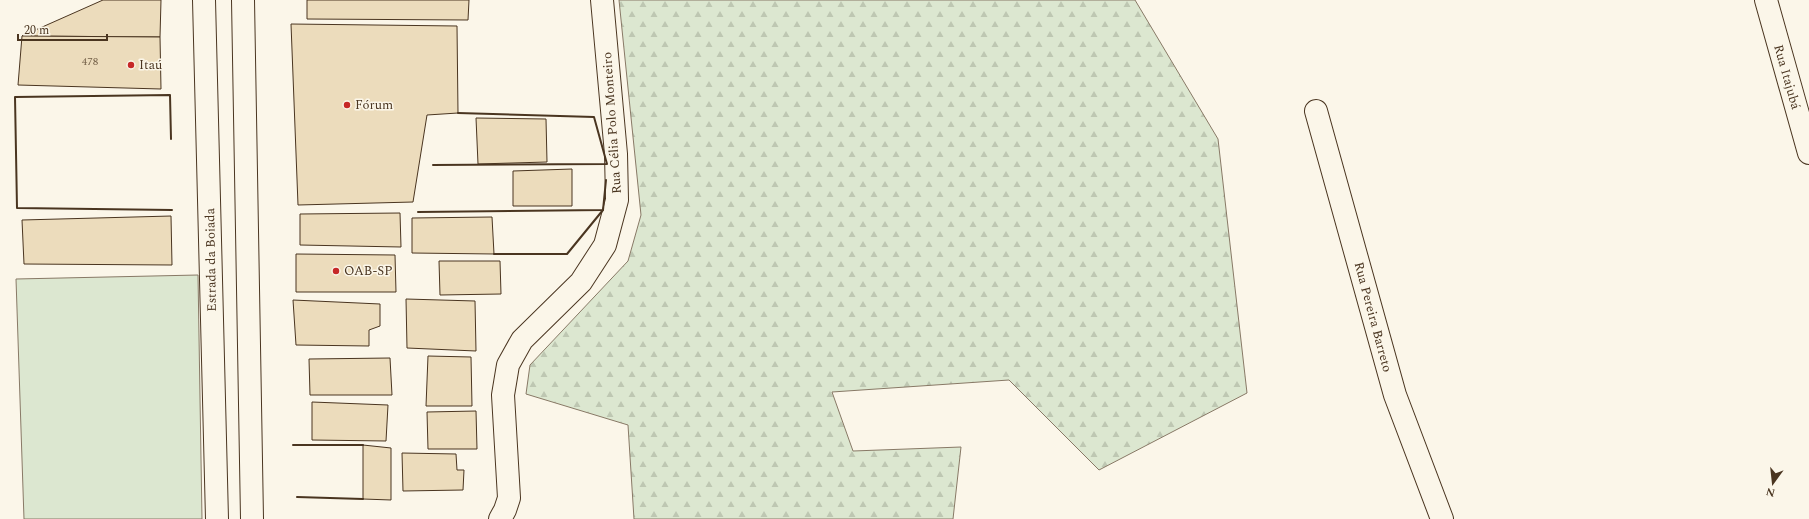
<svg xmlns="http://www.w3.org/2000/svg" width="1809" height="519" viewBox="0 0 1809 519" font-family="Spectral,serif">
<style>
.green{fill:#dce7d0;stroke:#887966}
.forest{fill:url(#forest-firs);stroke:#887966}
.building{fill:#ecdcbc;stroke:#4a3520}
.lines{fill:none;stroke-linecap:round;stroke-linejoin:round}
.minor-casing{stroke:#4a3520;stroke-width:24}
.major-casing{stroke:#4a3520;stroke-width:24}
.minor{stroke:#fbf6e9;stroke-width:22}
.major{stroke:#fbf6e9;stroke-width:22}
.wall{stroke:#4a3520;stroke-width:2}
.poi-dot{fill:#c62828;stroke:#fbf6e9;stroke-width:1.5}
.labels{text-anchor:middle;dominant-baseline:central;stroke-width:3;stroke-linejoin:round;paint-order:stroke}
.number-label{font-size:11px;fill:#725f47}
.poi-label{font-size:13px;fill:#4a3520;stroke:#fbf6e9;text-anchor:start}
.street-label{font-size:13px;fill:#4a3520;stroke:#fbf6e9}
</style>
<defs>
<pattern id="forest-firs" width="22" height="20" patternUnits="userSpaceOnUse"><rect width="22" height="20" fill="#dce7d0"/><path d="M5 1l3.5 6h-7zM16 11l3.5 6h-7z" fill="#bec7b2"/></pattern>
</defs>
<rect width="100%" height="100%" fill="#fbf6e9"/>
<path class="green" d="M198,275L202,519H24L16,279Z"/>
<path class="forest" d="M619,0H1135L1218,139L1247,393L1099,470L1009,380L832,392L853,451L961,447L953,519H634L628,425L526,394L530,365L628,261L641,215Z"/>
<g class="building">
<path d="M103,0H161L160,37L22,36Z"/>
<path d="M307,0H469L468,20L307,19Z"/>
<path d="M291,24L457,26L458,113L427,115L413,202L298,205Z"/>
<path d="M22,36L160,37L161,89L18,85Z"/>
<path d="M476,118L546,119L547,162L478,164Z"/>
<path d="M572,169V206H513V171Z"/>
<path d="M400,213L401,247L300,245V214Z"/>
<path d="M171,216L172,265L24,264L22,220Z"/>
<path d="M492,217L494,254L412,253V218Z"/>
<path d="M296,254L395,255L396,292H296Z"/>
<path d="M439,261H500L501,294L440,295Z"/>
<path d="M406,299L475,301L476,351L407,348Z"/>
<path d="M293,300L380,304V326L369,330V346L296,345Z"/>
<path d="M428,356L471,357L472,406H426Z"/>
<path d="M390,358L392,395H310L309,359Z"/>
<path d="M312,402L388,405L386,441L312,440Z"/>
<path d="M476,411L477,449H428L427,412Z"/>
<path d="M363,445L391,448V500L363,499Z"/>
<path d="M402,453L456,454L457,470H464L463,490L403,491Z"/>
</g>
<g class="lines">
<g class="minor-casing">
<g id="minor">
<path d="M1766,0L1809,153"/>
<path d="M1316,111L1395,395L1442,519"/>
<path d="M500,519L505,510L509,498L503,395L508,365L522,340L581,282L605,245L617,200L616,154L602,0"/>
</g>
</g>
<g class="major-casing">
<g id="major">
<path d="M204,0L217,519"/>
<path d="M243,0L252,519"/>
</g>
</g>
<use href="#minor" class="minor"/>
<use href="#major" class="major"/>
<g class="wall">
<path d="M171,139L170,95L15,97L17,208L172,210"/>
<path d="M433,165L607,164L594,117L458,113"/>
<path d="M418,212L603,210L606,180"/>
<path d="M494,254H567L603,210"/>
<path d="M293,445H363"/>
<path d="M297,497L363,499"/>
</g>
</g>
<g class="poi-dot">
<circle cx="131" cy="65" r="4"/>
<circle cx="347" cy="105" r="4"/>
<circle cx="336" cy="271" r="4"/>
</g>
<g class="labels">
<g class="number-label">
<text x="90" y="61">478</text>
</g>
<g class="poi-label">
<text x="139" y="65">Itaú</text>
<text x="355" y="105">Fórum</text>
<text x="344" y="271">OAB-SP</text>
</g>
<g class="street-label">
<text transform="translate(1787 77) rotate(74)">Rua Itajubá</text>
<text transform="translate(612 123) rotate(-94)">Rua Célia Polo Monteiro</text>
<text transform="translate(211 260) rotate(-91)">Estrada da Boiada</text>
<text transform="translate(1373 317) rotate(75)">Rua Pereira Barreto</text>
</g>
</g>
<g transform="translate(1773 483) rotate(195)" stroke="#fbf6e9" stroke-width="3" paint-order="stroke">
<path d="M0-3L7 15L0 10L-7 15Z" fill="#4a3520"/>
<text y="-6" font-size="11" font-weight="bold" text-anchor="middle" fill="#4a3520">N</text>
</g>
<path d="M18 34v6h89v-6" fill="none" stroke="#4a3520" stroke-width="2"/>
<text x="24" y="34" font-size="12" fill="#4a3520" stroke="#fbf6e9" stroke-width="3" paint-order="stroke">20 m</text>
</svg>
